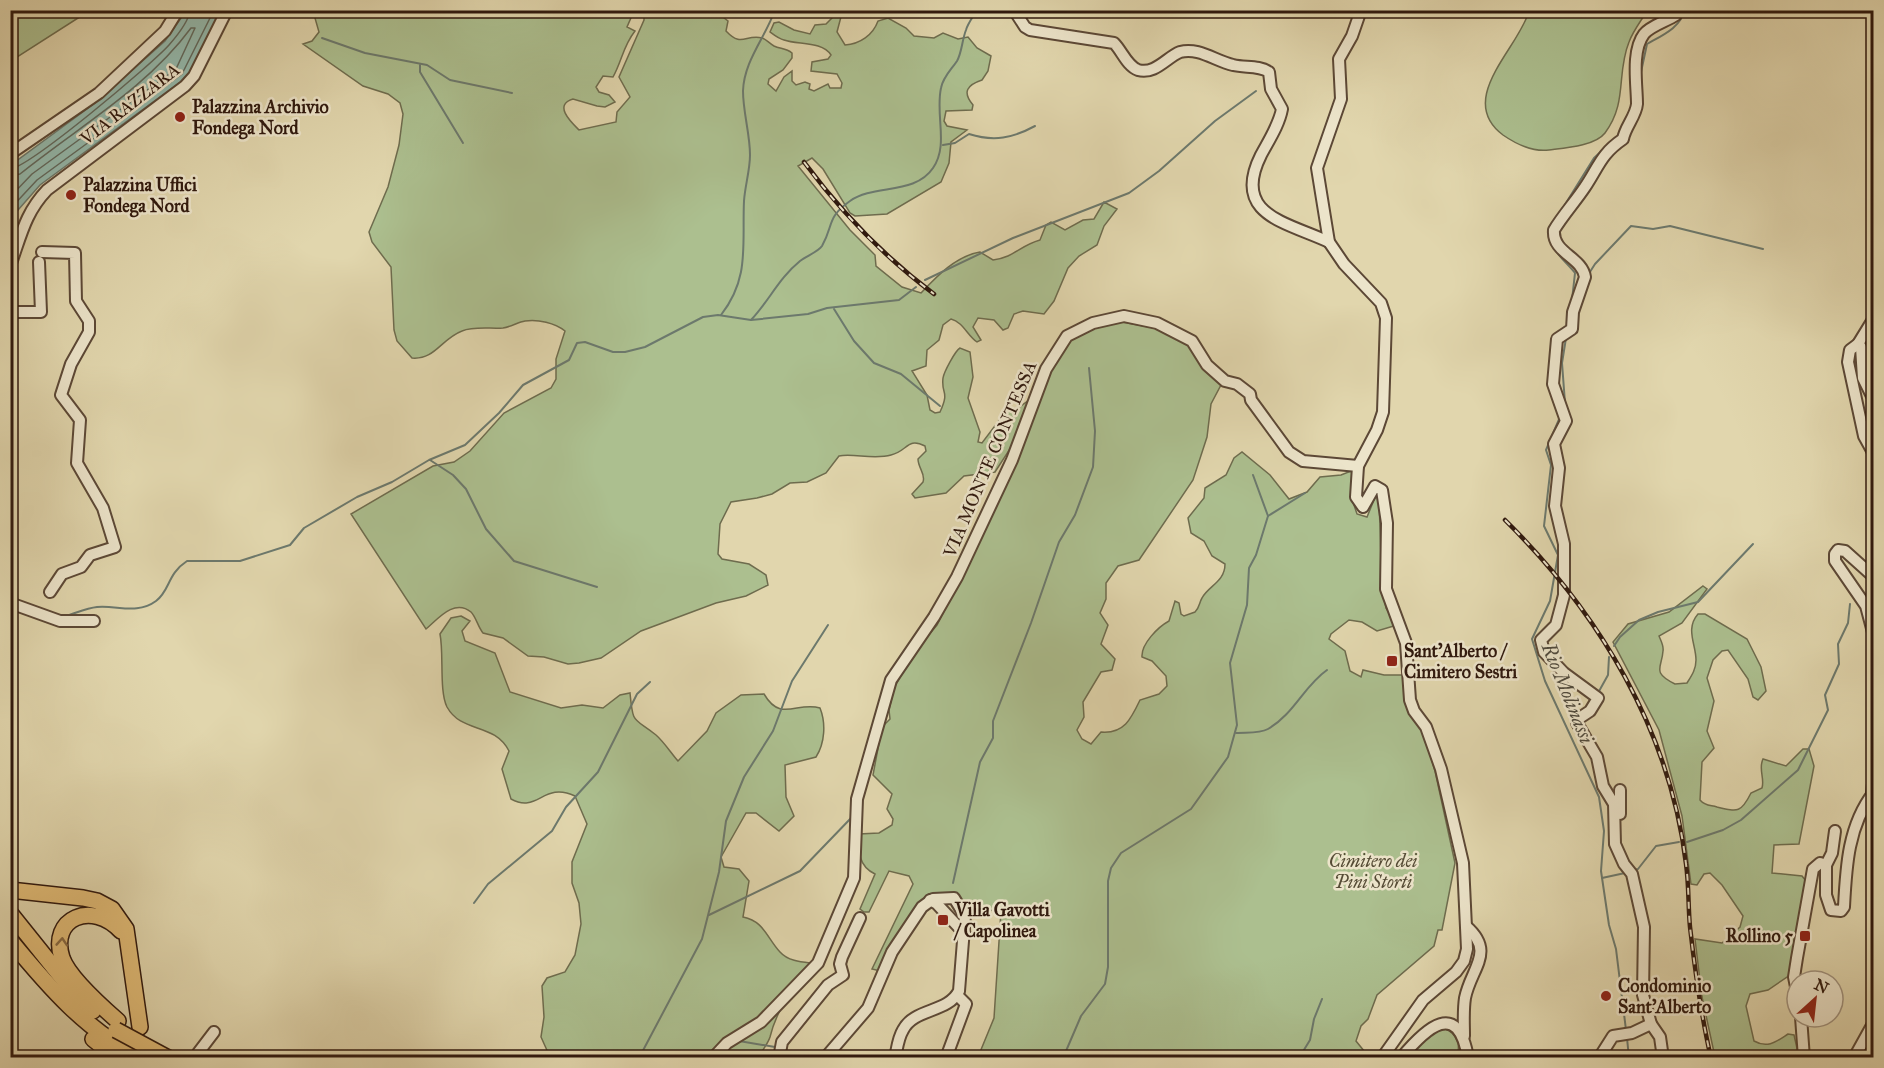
<svg xmlns="http://www.w3.org/2000/svg" width="1884" height="1068" viewBox="0 0 1884 1068" font-family="'IM FELL Great Primer',serif">
<style>
.green{fill:#acbf8f;stroke:#6e6c4e;stroke-width:1.5}
.water{fill:#94b9ac;stroke:#6c796d;stroke-width:1.5}
.lines{fill:none;stroke-linecap:round;stroke-linejoin:round}
.shore{stroke:#62695d;stroke-width:1.5}
.stream{stroke:#6c796d;stroke-width:2}
.minor-casing{stroke:#5c4836;stroke-width:14}
.highway-casing{stroke:#30190e;stroke-width:18}
.minor{stroke:#ece4ca;stroke-width:10}
.highway{stroke:#e0bb76;stroke-width:15}
.rail-casing{stroke:#30190e;stroke-width:4.5}
.rail{stroke:#ece4ca;stroke-width:2;stroke-dasharray:7;stroke-linecap:butt}
.highway-bridge-casing{stroke:#30190e;stroke-width:18;stroke-linecap:butt}
.highway-bridge{stroke:#e0bb76;stroke-width:15}
.oneway{stroke:#886a42}
.poi-dot{fill:#8f2418;stroke:#ece4ca;stroke-width:2}
.labels{text-anchor:middle;dominant-baseline:central;stroke-width:5;stroke-linejoin:round;paint-order:stroke}
.street-label{font-size:18px;fill:#30190e;stroke:#ece4ca}
.poi-label{font-size:18px;font-weight:bold;fill:#30190e;stroke:#ece4ca;text-anchor:start}
.park-label{font-size:18px;font-style:italic;fill:#554b35;stroke:#ece4ca}
.water-label{font-size:20px;font-style:italic;fill:#4e493d;stroke:#ece4ca}
</style>
<rect width="100%" height="100%" fill="#e1d6ad"/>
<filter id="stains"><feTurbulence type="fractalNoise" baseFrequency=".00333" numOctaves="4"/><feColorMatrix values="0 0 0 0 .2 0 0 0 0 .09 0 0 0 0 .02 0 0 0 .5 -.17"/></filter>
<radialGradient id="worn" r=".72"><stop offset=".6" stop-color="#630" stop-opacity="0"/><stop offset="1" stop-color="#630" stop-opacity=".3"/></radialGradient>
<g class="green">
<path d="M11,10H89V11L11,61Z"/>
<path d="M313,11H634L627,27L635,31C623,46 622,61 613,77L603,76L596,87L599,92L609,95L615,102L605,107L597,106L573,99C553,105 571,122 579,130L616,122L617,112L630,97L619,77L644,20V11H715L728,21L726,31C742,48 745,34 762,38C766,39 769,43 774,46C780,49 786,48 792,53V58L783,70L769,79L768,84L776,91L784,77L792,71V81L796,85L805,82L810,84L809,89L814,91L828,84L830,88H841L842,83L837,74L811,71L812,62L828,59L831,55C822,41 798,45 784,40C779,39 774,35 770,32L774,23L779,22L794,30L810,34L815,25L826,24L837,13H842L837,32L845,45C860,44 873,35 878,21L888,18L906,28L914,36L934,38L943,33L958,39L968,37L977,48L991,56L988,71L982,80C967,85 962,92 973,105L972,110L946,111L944,121L947,126L967,130L951,142L949,163L941,182L887,214L855,216L850,213L823,169L812,158L798,166L850,230L875,255L876,266L902,287L921,293C937,276 956,256 980,252L993,260C1015,257 1019,246 1040,240L1046,225L1051,222L1065,230L1083,220L1094,219L1104,202L1117,209L1104,226L1097,245L1079,256L1068,268L1054,301L1044,314L1023,311L1014,314L1008,328L1003,330L994,320L978,318L973,327L981,340L977,342C967,335 963,322 951,319L943,325L939,340L927,350L926,366L912,371L927,395L930,410L935,413L940,412C950,390 941,395 943,378C944,372 955,351 960,348L970,352L973,377L968,398L980,432L978,442L982,443L1007,410L1018,408L1032,398L1010,449L995,472L964,476L946,493L915,498L912,494L923,482C926,474 918,468 918,459L926,451L925,446C907,437 908,451 891,455C874,460 853,453 839,456L826,473L807,482L790,483L772,494L757,498L731,502L720,524L718,554L722,559L749,564L766,575L768,585L746,596L716,603L641,631L601,658L579,663L568,664L544,657L528,656L503,638L483,633C478,627 476,617 471,612C454,598 437,620 426,629L351,514L433,466L454,462L470,451L504,413L551,388L556,379V359L565,331C555,323 538,319 525,321C518,322 511,327 503,328C491,329 474,326 462,331C441,339 435,360 412,358L397,341L394,330L391,267L372,242L369,232L388,187L399,145L403,114L400,103L388,94L363,86L303,44L312,41L319,32Z"/>
<path d="M1529,11H1647C1641,21 1633,31 1629,42C1616,74 1628,102 1605,133C1595,146 1565,148 1549,150C1533,152 1516,144 1503,135C1455,99 1519,48 1529,11Z"/>
<path d="M1122,322L1160,329L1189,344L1198,360L1211,376L1222,383L1211,404L1207,437L1193,480L1139,560L1118,566L1106,583V599L1100,613L1108,625L1101,644L1115,659L1112,670L1101,672L1083,702L1084,717L1077,730L1082,739L1091,744L1101,732C1124,734 1131,719 1140,700L1159,694L1167,686L1166,676L1152,661L1142,657C1141,644 1158,627 1169,621L1175,601L1179,603L1181,614L1184,616L1195,612C1200,607 1199,603 1202,598C1208,586 1225,582 1225,564L1212,556L1204,541L1191,533L1188,518L1204,498L1205,488L1226,475L1234,458L1242,452L1270,475L1289,499L1307,492L1320,477L1341,475L1351,471L1354,473L1352,499L1357,514L1367,517L1376,495L1379,499L1382,586L1386,608L1397,625L1377,631L1362,622L1349,620L1331,634L1329,639L1345,651L1350,671L1361,677L1363,670L1384,675H1406L1435,771L1455,863L1442,930H1438L1434,946L1377,995L1368,1019L1361,1026L1356,1041L1369,1057H978L994,1018L1001,911L970,909C960,894 946,890 929,895L880,971L872,969L913,884L909,876L889,871L869,912H864L860,909L875,874C858,866 858,850 859,834L879,833L892,825L893,819L887,809L892,794L873,775L882,727L890,719L889,710L894,688L915,651L937,625L978,544L1028,433L1054,360L1071,338L1100,324Z"/>
<path d="M1703,586L1707,589L1682,623L1659,636C1661,641 1664,646 1663,651C1662,668 1651,672 1675,684L1687,683C1692,675 1696,669 1696,660C1696,644 1685,629 1698,614H1705L1747,639L1761,667L1766,691L1758,700L1753,697L1748,679L1728,650L1722,651L1713,660L1707,678L1714,701L1707,731L1714,748L1702,762L1700,800C1705,806 1710,805 1717,807C1738,812 1741,813 1751,793L1762,788C1765,778 1758,769 1763,759L1786,766L1803,749H1809L1814,766L1799,844L1774,845L1772,873L1802,876L1806,881L1790,975L1768,990L1750,994L1746,1006L1754,1041C1768,1049 1777,1041 1788,1034L1794,1035L1799,1057H1715L1702,997L1695,939L1722,943L1740,927L1743,916L1722,885L1710,873L1704,874L1697,885L1691,884L1682,816L1659,730L1613,642L1628,624L1669,612Z"/>
<path d="M461,616L470,621L462,631L465,641L495,653L510,692L561,708L582,705L603,708L620,695L630,693C633,725 633,717 656,735C664,742 671,753 678,761L707,731L716,713L741,695L764,694C781,723 797,701 820,708C826,723 825,743 816,757L785,765L786,797L794,816L779,831L756,813H746L721,857L724,867L739,869L749,881L743,917C764,921 767,938 780,952C788,961 801,962 811,963C794,987 777,1008 770,1037C768,1044 762,1049 760,1057H550L541,1037L544,1017L542,986L547,978L565,972L575,955L581,924L579,903L572,883V862L587,824L575,796C543,781 538,814 511,799L502,769L509,751C494,722 462,734 447,707C439,691 444,654 440,634L451,618Z"/>
<path d="M1444,1028C1456,1033 1463,1046 1455,1057L1407,1058L1430,1033Z"/>
</g>
<path class="water" d="M186,11H221L187,77L40,185L11,218V165L95,103L165,41Z"/>
<g class="lines">
<g class="shore">
<path d="M10,169C30,167 151,65 169,45C176,37 189,21 190,10"/>
<path d="M10,176L20,174C78,127 146,89 191,28H195L176,69L32,174L10,197"/>
<path d="M10,209L37,180L182,74L214,10"/>
</g>
<g class="stream">
<path d="M322,38L365,53L427,65L450,80L512,93"/>
<path d="M420,65V72L463,143"/>
<path d="M1641,72L1647,44C1661,36 1682,27 1684,10"/>
<path d="M943,145L955,143L969,134C994,142 1013,138 1035,126"/>
<path d="M1561,211L1594,158L1606,147"/>
<path d="M1551,225C1544,246 1564,259 1575,273L1572,300"/>
<path d="M1588,275L1595,264L1631,226L1653,229L1670,226L1763,249"/>
<path d="M925,280L1013,238L1129,193L1159,171L1215,121L1256,91"/>
<path d="M834,309L854,341L874,363L901,374L940,406"/>
<path d="M721,315C750,278 742,245 744,201C745,186 750,170 750,155C750,134 743,112 743,91C744,61 765,38 775,10"/>
<path d="M751,320C769,301 779,278 800,261C806,256 818,252 822,246C834,225 826,218 850,201C874,184 915,195 933,168C949,145 935,115 941,88C943,77 951,70 957,61C962,52 962,40 966,30C968,23 973,17 977,10"/>
<path d="M1567,329L1568,317"/>
<path d="M1565,403L1562,363L1566,338"/>
<path d="M1560,417L1546,450L1551,465L1544,526L1558,555L1550,601L1532,639L1545,681L1599,797L1604,831L1601,871L1609,925L1616,949L1626,1030"/>
<path d="M430,460L453,475L466,489L486,529L514,561L597,587"/>
<path d="M1268,516L1305,493"/>
<path d="M66,616C76,613 87,608 97,607C117,605 137,615 156,601C170,591 167,574 187,561H240L290,545L304,528L357,497L392,482L429,460L465,445L499,413L523,385L569,360L577,343L585,342L613,352H625L645,347L703,317L718,315L751,320L808,314L827,308L899,300L916,287"/>
<path d="M1614,646L1620,637L1639,620L1658,612L1698,602L1753,544"/>
<path d="M1598,693L1608,675L1609,657"/>
<path d="M1236,733C1246,732 1259,734 1268,729C1294,714 1304,686 1327,670"/>
<path d="M1687,842L1723,830L1741,820L1798,770L1828,710L1825,695L1839,664L1838,644L1848,623L1850,604"/>
<path d="M1633,870L1638,869L1656,846L1679,842"/>
<path d="M1602,878L1625,873"/>
<path d="M953,883L980,762L993,738V721L1031,623L1059,542L1075,515L1093,467L1095,431L1089,368"/>
<path d="M474,903L488,884L552,831L566,807L598,772L637,694L650,682"/>
<path d="M709,915L800,871L853,816"/>
<path d="M1627,1038L1629,1058"/>
<path d="M739,1041L775,1047"/>
<path d="M639,1058L702,939L719,872L726,821L744,777L773,731L792,681L828,625"/>
<path d="M1063,1058L1081,1016L1105,984L1108,967V881L1111,868L1121,853L1191,809L1228,757L1237,725L1230,663L1247,605L1249,568L1256,555L1268,516L1253,475"/>
<path d="M1299,1058L1310,1040L1314,1019L1322,999"/>
</g>
<g class="minor-casing">
<g id="minor">
<path d="M1014,10L1025,27L1030,30L1114,43C1122,51 1127,66 1138,70C1155,75 1167,57 1180,52C1199,47 1215,61 1233,65C1245,68 1259,65 1269,72L1271,89L1282,109C1279,125 1269,140 1261,155C1231,215 1286,222 1329,242"/>
<path d="M1361,10L1352,36L1339,59L1341,99L1317,168L1329,242L1344,264L1381,303L1386,318L1383,412L1377,430L1358,466L1356,497L1363,507L1375,486L1382,490L1387,523L1386,589L1406,643L1410,700L1414,711L1426,727L1441,769L1463,863L1467,949L1464,961L1456,972L1423,1000L1382,1058"/>
<path d="M10,154L99,93L165,31L178,10"/>
<path d="M42,252L75,253L76,301L89,321V332L71,364L61,395L80,420L77,463L103,508L115,547L90,555L81,567L62,574L50,592"/>
<path d="M10,266C21,236 25,213 47,190L185,86L194,76L227,10"/>
<path d="M10,312H41L39,262"/>
<path d="M1874,318L1858,344L1850,350L1848,362L1864,436L1874,454"/>
<path d="M1858,344L1861,347L1863,378L1874,400"/>
<path d="M1874,577L1845,551L1838,550L1835,554V561L1866,606L1874,636"/>
<path d="M10,603L60,621H94"/>
<path d="M1872,794L1874,773"/>
<path d="M1620,814V790"/>
<path d="M1826,865L1832,853L1835,831"/>
<path d="M930,900L937,904L965,934"/>
<path d="M1797,992L1794,977L1797,958L1813,869L1820,863L1826,865V895L1831,910L1841,911L1844,907C1846,867 1848,825 1874,792"/>
<path d="M1801,1017L1804,1058"/>
<path d="M1651,1024L1643,995L1644,927L1632,874L1624,864L1615,844L1614,804L1603,786L1597,757L1577,723L1578,719L1590,711L1598,698L1564,673L1544,652L1541,640L1556,625L1564,595V544L1555,506L1559,468L1554,444L1566,421L1553,384L1557,339L1572,329L1573,312L1585,277C1582,257 1552,253 1554,230C1563,215 1575,202 1585,187C1599,166 1601,154 1623,139C1625,127 1636,116 1637,104C1637,85 1631,51 1644,34C1650,26 1667,21 1676,15L1678,10"/>
<path d="M1464,1036C1464,1024 1463,1011 1465,998C1471,968 1496,952 1466,926"/>
<path d="M203,1058L198,1053L214,1032"/>
<path d="M713,1058L727,1043L761,1022L818,963L854,878L857,799L891,680L934,617L957,577L1012,460L1046,369L1067,336L1093,323L1124,316L1157,323L1192,341L1207,365L1225,381L1237,384L1250,394L1251,400L1289,452L1303,461L1358,466"/>
<path d="M779,1058L782,1042L828,985L843,975L840,964L842,957L860,918"/>
<path d="M825,1058L868,1008L892,952L922,907L933,899L954,898L965,916L959,991C948,1013 914,1008 903,1030C898,1038 897,1049 895,1058"/>
<path d="M946,1058L966,1004L957,995"/>
<path d="M1401,1058C1426,1028 1458,998 1468,1058"/>
<path d="M1599,1058L1613,1036L1632,1033L1651,1024L1660,1037L1663,1058"/>
<path d="M1854,1058L1874,1022"/>
</g>
</g>
<g class="highway-casing">
<g id="highway">
<path d="M10,890L83,898L97,901L112,909L126,929L140,1027"/>
<path d="M10,913L71,989L93,1011"/>
<path d="M10,940C47,985 88,1033 142,1058"/>
<path d="M118,1021C102,1007 69,978 62,958C49,918 92,900 121,931"/>
<path d="M93,1039L117,1058"/>
</g>
</g>
<use href="#minor" class="minor"/>
<use href="#highway" class="highway"/>
<g class="rail-casing">
<g id="rail">
<path d="M804,162C842,213 883,256 934,294"/>
<path d="M1505,520C1599,613 1670,730 1686,864C1689,885 1688,906 1690,927C1695,971 1701,1015 1711,1058"/>
</g>
</g>
<use href="#rail" class="rail"/>
<g class="highway-bridge-casing">
<path id="highway-bridge" d="M116,1030L168,1058"/>
</g>
<use href="#highway-bridge" class="highway-bridge"/>
</g>
<defs><path id="oneway-chevron" d="M-2-3.5L2.5 0L-2 3.5" fill="none" stroke-width="1.6" stroke-linecap="round" stroke-linejoin="round" transform="scale(1.5)"/></defs>
<use class="oneway" href="#oneway-chevron" transform="translate(62 942) rotate(-86)"/>
<g class="poi-dot">
<circle cx="180" cy="117" r="6"/>
<circle cx="71" cy="195" r="6"/>
<rect x="1386" y="655" width="12" height="12" rx="3"/>
<rect x="937" y="914" width="12" height="12" rx="3"/>
<rect x="1799" y="930" width="12" height="12" rx="3"/>
<circle cx="1606" cy="996" r="6"/>
</g>
<g class="labels">
<g class="street-label">
<text transform="translate(130 104) rotate(-38)">VIA RAZZARA</text>
<text transform="translate(990 459) rotate(-67)">VIA MONTE CONTESSA</text>
</g>
<g class="poi-label">
<text x="192" y="107">Palazzina Archivio<tspan x="192" dy="21">Fondega Nord</tspan></text>
<text x="83" y="185">Palazzina Uffici<tspan x="83" dy="21">Fondega Nord</tspan></text>
<text x="1404" y="651">Sant'Alberto /<tspan x="1404" dy="21">Cimitero Sestri</tspan></text>
<text x="955" y="910">Villa Gavotti<tspan x="955" dy="21">/ Capolinea</tspan></text>
<text x="1793" y="936" text-anchor="end">Rollino 5</text>
<text x="1618" y="986">Condominio<tspan x="1618" dy="21">Sant'Alberto</tspan></text>
</g>
<g class="park-label">
<text x="1373" y="861">Cimitero dei<tspan x="1373" dy="21">Pini Storti</tspan></text>
</g>
<g class="water-label">
<text transform="translate(1568 693) rotate(68)">Rio Molinassi</text>
</g>
</g>
<rect width="1884" height="1068" fill="none" stroke="#e1d6ad" stroke-width="36"/>
<rect x="12" y="12" width="1860" height="1044" fill="none" stroke="#30190e" stroke-width="3"/>
<rect x="18" y="18" width="1848" height="1032" fill="none" stroke="#30190e" stroke-width="1.5"/>
<g transform="translate(1815 999) rotate(27)"><circle r="28" fill="#ece4ca" stroke="#a1937f" stroke-width="1.5"/>
<path d="M0-4.5L10 22L0 15L-10 22Z" fill="#8f2418"/>
<text y="-9" font-size="16" font-weight="bold" text-anchor="middle" fill="#30190e">N</text>
</g>
<rect width="100%" height="100%" filter="url(#stains)"/>
<rect width="100%" height="100%" fill="url(#worn)"/>
</svg>
